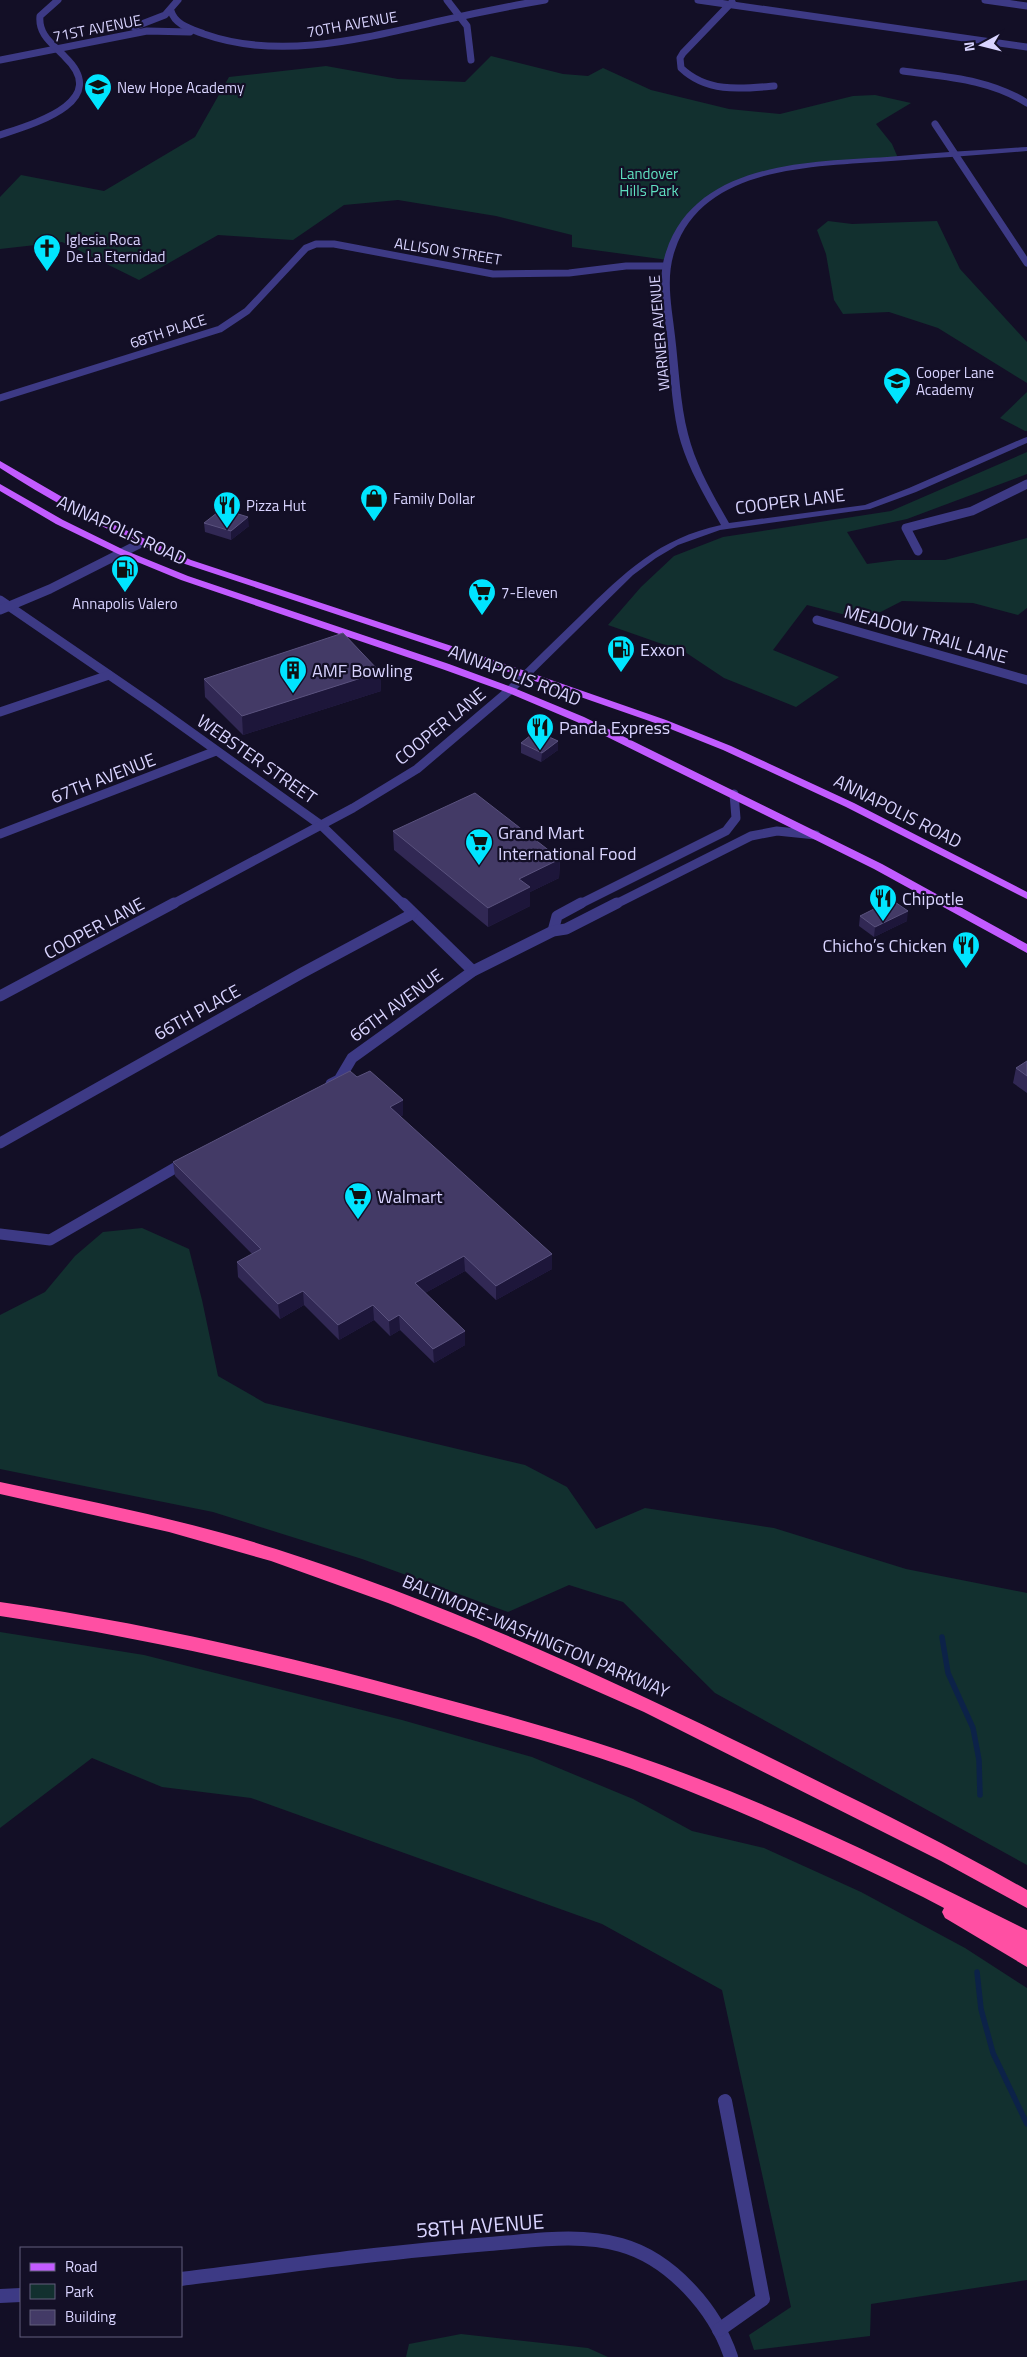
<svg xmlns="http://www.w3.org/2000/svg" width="1027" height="2357" viewBox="0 0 1027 2357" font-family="'Titillium Web',sans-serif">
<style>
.green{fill:#12302f}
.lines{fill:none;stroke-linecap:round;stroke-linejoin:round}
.stream{stroke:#0c2248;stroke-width:5.5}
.minor-far3{stroke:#3d3a85;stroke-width:7}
.minor-far2{stroke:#3d3a85;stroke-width:9}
.minor-far1{stroke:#3d3a85;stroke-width:11}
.minor{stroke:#3d3a85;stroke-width:14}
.tertiary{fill:#3d3a85;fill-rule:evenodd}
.primary{fill:#c25bff;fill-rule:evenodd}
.motorway{fill:#ff4fa3;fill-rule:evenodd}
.wall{fill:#312854}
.shaded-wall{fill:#1d163a}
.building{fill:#433a66;stroke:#5a527e}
.labels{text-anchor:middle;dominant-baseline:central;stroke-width:4.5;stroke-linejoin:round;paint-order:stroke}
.far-street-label{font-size:15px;fill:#d9d4ff;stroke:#130f26}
.far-poi-label{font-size:15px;fill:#d9d4ff;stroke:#130f26;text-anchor:start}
.far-park-label{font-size:15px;fill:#5fe0c0;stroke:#130f26}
.street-label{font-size:18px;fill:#d9d4ff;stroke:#130f26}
.poi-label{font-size:18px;fill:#d9d4ff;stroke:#130f26;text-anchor:start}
.near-street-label{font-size:21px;fill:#d9d4ff;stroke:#130f26}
</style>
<rect width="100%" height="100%" fill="#130f26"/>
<g class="green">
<path d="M491,56L563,74L588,76L603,68L651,90L729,109L780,114L853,96L875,95L911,103L876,124L892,144L898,158L772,170L712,195L685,220L668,260L572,247V235L496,216L398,200L344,205L293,240L218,235L139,280L62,242L0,249V197L21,175L104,191L195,137L229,77L326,66L398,79L465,82Z"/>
<path d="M828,221L852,224L937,221L960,269L1027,342V383L938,328L889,312L843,314L834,300L826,254L817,230Z"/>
<path d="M1027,392V431H1025L1000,418Z"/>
<path d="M1027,452V474L907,519L847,532L867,564L897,560H945L1027,538V608L1018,615L973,603L902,601L865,620L807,605L773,650L839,677L796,707L724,678L685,652L608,625L641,587L674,556L723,537L891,511Z"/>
<path d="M142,1228L189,1249L202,1300L218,1376L265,1403L525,1465L567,1487L596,1529L645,1508L774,1528L906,1569L1027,1593V1865L715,1693L623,1602L569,1585L508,1612L362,1559L213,1512L0,1469V1315L45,1292L75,1256L103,1232Z"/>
<path d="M0,1632L144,1655L402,1720L532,1757L633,1799L692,1831L764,1848L861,1892L965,1948L1027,1988V2280L871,2304L870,2336L754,2350L749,2335L791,2307L722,1990L602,1924L251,1798L162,1787L92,1758L0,1828Z"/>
<path d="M461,2334L588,2348L608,2357H406L409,2344Z"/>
</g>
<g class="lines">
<g class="stream">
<path d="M942,1637L948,1673L973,1728L979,1760L980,1795"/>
<path d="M977,1972L981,2009L993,2053L1027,2124"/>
</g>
<g class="minor-far3">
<path d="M447,0L467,26L471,60"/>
<path d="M698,0L1027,47"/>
<path d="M985,0L1027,6"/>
<path d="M732,2L683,53L680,58L681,68C707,93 741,89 774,86"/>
<path d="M171,11C175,25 191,29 204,34C281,61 364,38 440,21C475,13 510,6 545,0"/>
<path d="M134,27L165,15L178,0"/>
<path d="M0,60L147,31L190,32"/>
<path d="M903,71C946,77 989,79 1027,103"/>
<path d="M935,124L1027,263"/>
<path d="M0,135C33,124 112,102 65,57C53,44 38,35 40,16L58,0"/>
<path d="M0,398L220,329L247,311L306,248L316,244H334L493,274L569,273L626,266H667"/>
</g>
<g class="minor-far2">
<path d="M918,551L906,528L972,511L1027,484"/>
<path d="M0,600L153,705L322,826L404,905"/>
<path d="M0,610L50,589L141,543"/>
<path d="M817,620L1027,680"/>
<path d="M0,712L109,675"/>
<path d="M0,834L216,751"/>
<path d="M171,905L353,808L417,769L510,690"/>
<path d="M578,905L726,831L736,818L734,794"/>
<path d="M614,905L751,836L777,831L816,835"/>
</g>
<g class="minor-far1">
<path d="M403,903L473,971"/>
<path d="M553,931L557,916L581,903"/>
<path d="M0,996L174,903"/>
<path d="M331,1084L339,1080L352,1058L473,971L553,931L566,929L617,903"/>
<path d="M0,1143L302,973L412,914"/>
<path d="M0,1234L50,1240L187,1161"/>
</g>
<g class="minor">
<path d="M181,2279C284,2266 386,2252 489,2244C532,2241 579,2233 621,2245C671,2259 715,2309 731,2357"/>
<path d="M0,2296L21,2295"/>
<path d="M719,2330L763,2299L725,2101"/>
</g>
<path class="tertiary" d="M1027,147V151C982,155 936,158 891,161C817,167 704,164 675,250C665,278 672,308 675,336C679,369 680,403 688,434C696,466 713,495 729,523L865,505L909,488L1024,438L1027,437V443L916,492L870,509L720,530L678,545L656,558L633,575L514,692H506V688C531,664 556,639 581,615C624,573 659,538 721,525C704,495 686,465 678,432C671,400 670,367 667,334C663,307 657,278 666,252C696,161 810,162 887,157C934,153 980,150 1027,147Z"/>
<g class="primary">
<path d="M0,461L95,516L191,560L485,657L666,720L731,746L854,803L1027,892V899L846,807L723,750L658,724L477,661L185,564C120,537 58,506 0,468Z"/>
<path d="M0,484L63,520L124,550L188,576L449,664L514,688L584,717L882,864L1027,944V953L874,869L577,722L506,692L442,669L181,580L118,554L56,524L0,491Z"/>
</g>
<g class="motorway">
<path d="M0,1482C93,1502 186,1520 276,1549C446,1603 610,1679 769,1757C856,1800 943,1842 1027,1890V1908L941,1861L644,1712L476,1638L388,1603L271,1561L169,1532L0,1494Z"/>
<path d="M0,1602C141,1622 278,1654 415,1691C506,1715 597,1740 686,1774C803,1818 915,1874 1027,1930V1967L945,1918L942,1912L944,1908L923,1897C827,1850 730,1805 629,1768C558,1743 486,1725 414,1705C277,1668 140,1637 0,1616Z"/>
</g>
</g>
<g class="wall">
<path d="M204,523L249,526L231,540L205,532Z"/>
<path d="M380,672L381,691L243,735L205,697L204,679Z"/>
<path d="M558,741V750L541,762L521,753V743Z"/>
<path d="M393,831L560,859L559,878L530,892V906L488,927L394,850Z"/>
<path d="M860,916L907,921L874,937L859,926Z"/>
<path d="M1027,1061V1093L1013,1083L1016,1068Z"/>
<path d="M357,1077L403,1115L400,1117L552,1254V1269L496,1300L465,1271L425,1293L465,1331V1345L434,1363L400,1330L390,1336L374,1320L339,1340L304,1305L280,1319L238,1277L237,1262L252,1254L175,1176L173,1162Z"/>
</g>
<g class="shaded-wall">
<path d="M248,517L249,526L231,540V531Z"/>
<path d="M380,672L381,691L243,735L242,716Z"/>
<path d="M558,741V750L541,762L542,753Z"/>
<path d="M560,859L559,878L530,892V906L488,927V908L519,879Z"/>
<path d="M908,911L907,921L874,937L875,927Z"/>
<path d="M403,1100V1115L390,1122V1107Z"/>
<path d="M552,1254V1269L496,1300V1286Z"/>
<path d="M464,1256L465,1271L416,1298L415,1283Z"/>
<path d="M303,1291L304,1305L280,1319L278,1304Z"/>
<path d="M373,1305L374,1320L339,1340L338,1325Z"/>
<path d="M399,1315L400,1330L390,1336L389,1321Z"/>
<path d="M465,1331V1345L434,1363L433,1349Z"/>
</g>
<g class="building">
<path d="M222,509L248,517L231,531L204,523Z"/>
<path d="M343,633L380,672L242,716L204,679Z"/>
<path d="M536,731L558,741L542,753L521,743Z"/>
<path d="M475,793L560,859L519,879L530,887L488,908L393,831Z"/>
<path d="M892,900L908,911L875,927L860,916Z"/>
<path d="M1027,1061V1076L1016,1068Z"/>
<path d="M350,1071L357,1077L370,1071L403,1100L390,1107L552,1254L496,1286L464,1256L415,1283L465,1331L433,1349L399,1315L389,1321L373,1305L338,1325L303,1291L278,1304L237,1262L261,1249L173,1162Z"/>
</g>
<defs>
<g id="school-pin" transform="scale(1.4375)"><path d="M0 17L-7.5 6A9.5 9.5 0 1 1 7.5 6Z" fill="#00e5ff" stroke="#130f26"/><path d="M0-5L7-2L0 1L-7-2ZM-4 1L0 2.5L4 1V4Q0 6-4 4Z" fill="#111"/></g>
<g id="church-pin" transform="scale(1.4375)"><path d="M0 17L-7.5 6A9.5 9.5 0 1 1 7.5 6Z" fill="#00e5ff" stroke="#130f26"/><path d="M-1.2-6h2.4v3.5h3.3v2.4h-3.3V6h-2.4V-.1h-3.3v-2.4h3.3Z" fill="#111"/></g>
<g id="shop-pin" transform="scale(1.4375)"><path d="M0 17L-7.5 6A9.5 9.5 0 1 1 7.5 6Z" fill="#00e5ff" stroke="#130f26"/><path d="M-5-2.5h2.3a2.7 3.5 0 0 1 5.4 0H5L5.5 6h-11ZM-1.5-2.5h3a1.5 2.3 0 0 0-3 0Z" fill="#111"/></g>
<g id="restaurant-pin" transform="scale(1.4375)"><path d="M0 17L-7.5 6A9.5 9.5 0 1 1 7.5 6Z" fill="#00e5ff" stroke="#130f26"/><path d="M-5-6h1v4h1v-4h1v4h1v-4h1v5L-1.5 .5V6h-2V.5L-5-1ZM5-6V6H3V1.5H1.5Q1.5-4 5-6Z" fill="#111"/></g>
<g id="fuel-pin" transform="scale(1.4375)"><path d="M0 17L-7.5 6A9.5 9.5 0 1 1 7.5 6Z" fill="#00e5ff" stroke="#130f26"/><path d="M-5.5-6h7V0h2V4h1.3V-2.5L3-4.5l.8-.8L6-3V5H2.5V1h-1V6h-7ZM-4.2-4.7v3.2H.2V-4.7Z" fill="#111"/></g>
<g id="supermarket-pin" transform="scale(1.4375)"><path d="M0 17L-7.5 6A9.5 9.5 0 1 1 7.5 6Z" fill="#00e5ff" stroke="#130f26"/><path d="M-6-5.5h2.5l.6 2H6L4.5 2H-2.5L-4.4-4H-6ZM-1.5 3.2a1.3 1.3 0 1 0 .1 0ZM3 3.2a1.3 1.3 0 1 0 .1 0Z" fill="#111"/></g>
<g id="building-pin" transform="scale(1.4375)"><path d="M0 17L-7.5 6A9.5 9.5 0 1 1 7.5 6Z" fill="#00e5ff" stroke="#130f26"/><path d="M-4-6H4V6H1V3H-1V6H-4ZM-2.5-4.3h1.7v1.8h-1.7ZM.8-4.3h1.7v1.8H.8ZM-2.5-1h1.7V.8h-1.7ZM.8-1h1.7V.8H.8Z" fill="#111"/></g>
</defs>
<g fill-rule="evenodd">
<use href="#school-pin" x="98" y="87"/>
<use href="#church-pin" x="47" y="248"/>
<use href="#school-pin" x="897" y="381"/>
<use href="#shop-pin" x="374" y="498"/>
<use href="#restaurant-pin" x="227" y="505"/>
<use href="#fuel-pin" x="125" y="569"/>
<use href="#supermarket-pin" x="482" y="592"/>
<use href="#fuel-pin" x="621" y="649"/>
<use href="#building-pin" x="293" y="670"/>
<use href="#restaurant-pin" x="540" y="727"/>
<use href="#supermarket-pin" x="479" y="842"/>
<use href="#restaurant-pin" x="883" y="898"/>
<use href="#restaurant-pin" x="966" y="945"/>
<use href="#supermarket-pin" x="358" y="1196"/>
</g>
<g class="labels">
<g class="far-street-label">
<text transform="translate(352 24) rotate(-10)">70TH AVENUE</text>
<text transform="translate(97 28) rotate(-11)">71ST AVENUE</text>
<text transform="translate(448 251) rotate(9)">ALLISON STREET</text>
<text transform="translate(168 331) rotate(-18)">68TH PLACE</text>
<text transform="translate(659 333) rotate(-95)">WARNER AVENUE</text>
</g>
<g class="far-poi-label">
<text x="117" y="87">New Hope Academy</text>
<text x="66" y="239">Iglesia Roca<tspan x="66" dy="17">De La Eternidad</tspan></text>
<text x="916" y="372">Cooper Lane<tspan x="916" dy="17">Academy</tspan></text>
<text x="393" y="498">Family Dollar</text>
<text x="246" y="505">Pizza Hut</text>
<text x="501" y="592">7-Eleven</text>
<text x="125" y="603" text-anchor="middle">Annapolis Valero</text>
</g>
<g class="far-park-label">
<text x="649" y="173">Landover<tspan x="649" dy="17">Hills Park</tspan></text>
</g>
<g class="street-label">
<text transform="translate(790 501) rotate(-7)">COOPER LANE</text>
<text transform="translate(122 530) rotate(25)">ANNAPOLIS ROAD</text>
<text transform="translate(926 634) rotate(16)">MEADOW TRAIL LANE</text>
<text transform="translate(515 675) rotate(21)">ANNAPOLIS ROAD</text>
<text transform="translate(440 726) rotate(-39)">COOPER LANE</text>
<text transform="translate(257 759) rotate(35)">WEBSTER STREET</text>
<text transform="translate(103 778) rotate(-21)">67TH AVENUE</text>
<text transform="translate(898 811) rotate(27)">ANNAPOLIS ROAD</text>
<text transform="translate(94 928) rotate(-28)">COOPER LANE</text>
<text transform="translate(396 1005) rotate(-36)">66TH AVENUE</text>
<text transform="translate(197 1012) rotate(-29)">66TH PLACE</text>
<text transform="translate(536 1636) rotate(23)">BALTIMORE-WASHINGTON PARKWAY</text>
</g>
<g class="poi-label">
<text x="640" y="649">Exxon</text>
<text x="312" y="670">AMF Bowling</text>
<text x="559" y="727">Panda Express</text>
<text x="498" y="832">Grand Mart<tspan x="498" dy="21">International Food</tspan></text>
<text x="902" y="898">Chipotle</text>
<text x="947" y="945" text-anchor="end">Chicho’s Chicken</text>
<text x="377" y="1196">Walmart</text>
</g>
<g class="near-street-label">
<text transform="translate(480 2225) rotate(-4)">58TH AVENUE</text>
</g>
</g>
<rect x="20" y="2247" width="162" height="90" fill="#130f26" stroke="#625e7d"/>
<rect x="30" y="2263" width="25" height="8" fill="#c25bff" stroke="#625e7d"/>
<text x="65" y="2272" font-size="15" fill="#d9d4ff">Road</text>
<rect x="30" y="2284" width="25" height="15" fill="#12302f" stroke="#625e7d"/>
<text x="65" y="2297" font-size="15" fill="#d9d4ff">Park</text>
<rect x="30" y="2310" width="25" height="15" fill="#433a66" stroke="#625e7d"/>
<text x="65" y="2322" font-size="15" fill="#d9d4ff">Building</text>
<g transform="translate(982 45) rotate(263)" stroke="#130f26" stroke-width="4" paint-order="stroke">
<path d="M0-4L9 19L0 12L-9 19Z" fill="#d9d4ff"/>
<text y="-8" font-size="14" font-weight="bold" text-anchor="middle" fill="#d9d4ff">N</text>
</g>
</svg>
